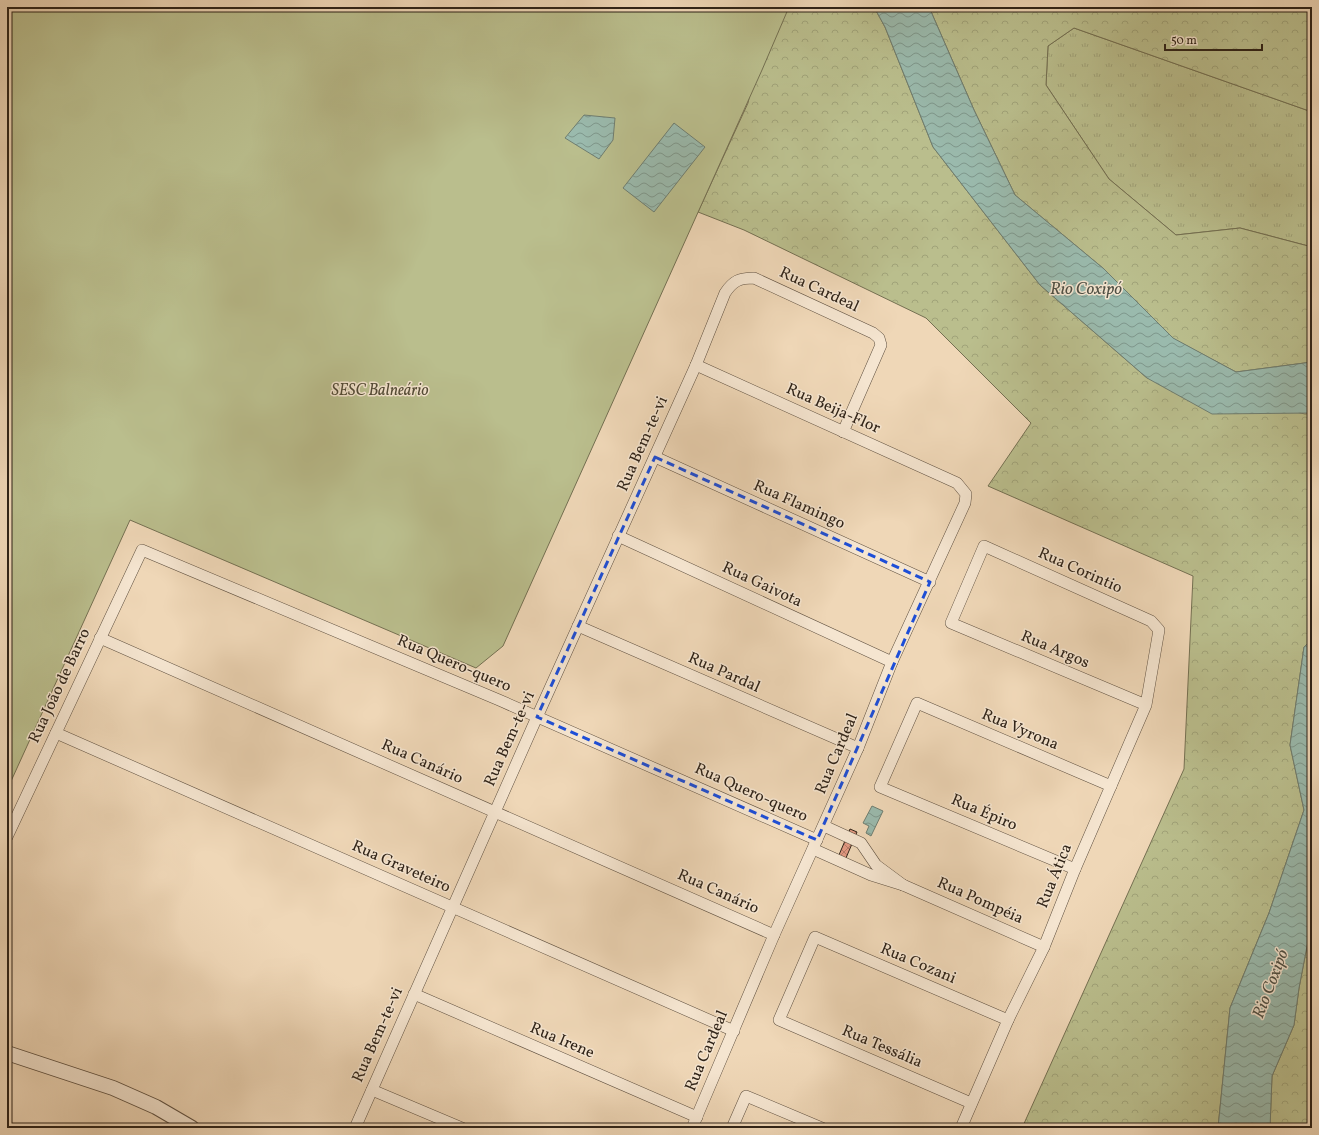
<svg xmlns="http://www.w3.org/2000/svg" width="1319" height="1135" viewBox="0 0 1319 1135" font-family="Vollkorn,serif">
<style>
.grass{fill:url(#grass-tufts);stroke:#747052}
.forest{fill:url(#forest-crowns);stroke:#747052}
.green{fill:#babe8d;stroke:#747052}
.water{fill:url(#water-waves);stroke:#6f7e71}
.building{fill:url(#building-cross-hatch);stroke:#2f2318}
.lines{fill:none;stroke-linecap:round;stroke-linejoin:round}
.minor-casing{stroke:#5f5040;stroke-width:12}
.tertiary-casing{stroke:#5f5040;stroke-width:16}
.minor{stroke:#f5e5d0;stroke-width:11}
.tertiary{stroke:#f5e5d0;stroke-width:14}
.marked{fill:none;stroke:#1d4ed8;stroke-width:3;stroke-dasharray:8 5;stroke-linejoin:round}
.labels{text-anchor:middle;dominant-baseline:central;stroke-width:3;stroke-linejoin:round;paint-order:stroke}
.street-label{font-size:16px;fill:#2f2318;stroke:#f5e5d0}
.park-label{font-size:16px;font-style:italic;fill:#524a35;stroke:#f5e5d0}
.water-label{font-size:17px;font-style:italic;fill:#4f5045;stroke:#f5e5d0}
</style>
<defs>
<pattern id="grass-tufts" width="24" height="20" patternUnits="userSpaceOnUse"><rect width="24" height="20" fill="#babe8d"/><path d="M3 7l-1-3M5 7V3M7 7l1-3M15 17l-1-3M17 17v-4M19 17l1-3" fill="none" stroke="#a0a379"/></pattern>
<pattern id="forest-crowns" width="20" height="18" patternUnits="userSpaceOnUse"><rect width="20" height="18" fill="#babe8d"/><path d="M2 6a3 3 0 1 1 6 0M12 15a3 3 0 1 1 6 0" fill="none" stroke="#a0a379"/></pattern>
<pattern id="water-waves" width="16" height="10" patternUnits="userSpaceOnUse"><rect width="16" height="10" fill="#9abaad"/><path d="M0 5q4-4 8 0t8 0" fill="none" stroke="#7e978c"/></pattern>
<pattern id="building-cross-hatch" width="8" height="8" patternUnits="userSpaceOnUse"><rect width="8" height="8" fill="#e29982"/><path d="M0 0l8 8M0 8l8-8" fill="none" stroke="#b87c69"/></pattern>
</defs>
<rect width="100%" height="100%" fill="#efd7b7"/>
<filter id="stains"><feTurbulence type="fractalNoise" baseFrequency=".005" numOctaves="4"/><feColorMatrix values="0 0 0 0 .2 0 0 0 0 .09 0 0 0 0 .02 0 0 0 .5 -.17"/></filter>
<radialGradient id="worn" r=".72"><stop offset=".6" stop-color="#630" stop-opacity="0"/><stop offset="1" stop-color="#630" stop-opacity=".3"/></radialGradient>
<path class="grass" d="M1074,28L1312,112V247L1240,228L1176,235L1109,179L1046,85L1048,46Z"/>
<g class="forest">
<path d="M768,7H874L885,27L933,147L1040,285L1147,378L1305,414L1312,413V640L1304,647L1290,745L1304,810L1269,913L1230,1008L1218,1128H1022L1184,769L1193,576L988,486L1031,423L926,318L744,230L698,212L748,103Z"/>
<path d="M929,7H1312V112L1074,28L1048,46L1046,85L1109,179L1176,235L1240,228L1312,247V362L1236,372L1172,338L1104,269L1015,195L974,110Z"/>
<path d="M1312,920V1128H1270L1272,1076L1294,1025L1299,988Z"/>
</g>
<path class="green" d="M7,7H789L762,70L503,646L476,668L130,520L7,790Z"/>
<g class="water">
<path d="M874,7H929L974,110L1015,195L1104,269L1173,338L1236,372L1312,362V413L1212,414L1147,378L1040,285L933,147L885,27Z"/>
<path d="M584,115L615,118L613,140L599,159L565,138Z"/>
<path d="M674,123L705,147L654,212L623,188Z"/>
<path d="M1312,640V920L1299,988L1294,1025L1272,1076L1270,1128H1218L1230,1008L1269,913L1304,810L1290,745L1304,647Z"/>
<path d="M872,806L883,811L871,836L866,833L869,826L863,823Z"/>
</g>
<path class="building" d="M850,829L857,832L843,865L836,862Z"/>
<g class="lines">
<g class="minor-casing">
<g id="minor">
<path d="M655,457L930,582"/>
<path d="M618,536L892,662"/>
<path d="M578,626L858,748"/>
<path d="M100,638L774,935"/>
<path d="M56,733L734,1031"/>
<path d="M7,837L142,550L499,700L817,840"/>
<path d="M813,849L871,875L903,885L876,865L861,843L824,826"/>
<path d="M1075,869L880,787L917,703L1111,786"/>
<path d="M903,885L1044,947"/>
<path d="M414,994L697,1117"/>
<path d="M372,1090L462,1128"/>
<path d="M971,1103L779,1020L815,937L1008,1020"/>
<path d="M355,1128L537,717L696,365L725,293C733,281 739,278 754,278L873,333L879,338L881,345L843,432"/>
<path d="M692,1128L774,935L858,748L892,662L965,503L966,494L957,483L696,365"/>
<path d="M732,1128L746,1096L822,1128"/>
<path d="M961,1128L1008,1020L1044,947L1075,869L1146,705L1159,630L1151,621L984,546L951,623L1146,705"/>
</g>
</g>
<g class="tertiary-casing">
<path id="tertiary" d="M7,1053L113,1088L156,1107L192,1128"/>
</g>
<use href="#minor" class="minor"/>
<use href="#tertiary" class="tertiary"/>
</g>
<path class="marked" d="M655,457L930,582L817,840L537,717Z"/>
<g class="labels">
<g class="street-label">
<text transform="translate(819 290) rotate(25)">Rua Cardeal</text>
<text transform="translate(833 409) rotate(24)">Rua Beija-Flor</text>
<text transform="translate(643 444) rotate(-66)">Rua Bem-te-vi</text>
<text transform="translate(799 505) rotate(24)">Rua Flamingo</text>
<text transform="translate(1080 571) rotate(24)">Rua Corintio</text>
<text transform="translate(762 585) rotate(25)">Rua Gaivota</text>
<text transform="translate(1055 650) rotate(23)">Rua Argos</text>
<text transform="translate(454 664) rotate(23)">Rua Quero-quero</text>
<text transform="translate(724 673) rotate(24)">Rua Pardal</text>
<text transform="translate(60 686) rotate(-65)">Rua João de Barro</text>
<text transform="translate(1020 730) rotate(23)">Rua Vyrona</text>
<text transform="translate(510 739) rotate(-66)">Rua Bem-te-vi</text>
<text transform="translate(837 754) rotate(-67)">Rua Cardeal</text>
<text transform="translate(422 762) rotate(24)">Rua Canário</text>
<text transform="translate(751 793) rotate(24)">Rua Quero-quero</text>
<text transform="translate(984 813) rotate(23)">Rua Épiro</text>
<text transform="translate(401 867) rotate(24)">Rua Graveteiro</text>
<text transform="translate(1055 876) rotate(-68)">Rua Ática</text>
<text transform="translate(718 892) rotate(24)">Rua Canário</text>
<text transform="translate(980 901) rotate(24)">Rua Pompéia</text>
<text transform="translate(918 964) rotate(23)">Rua Cozani</text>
<text transform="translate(378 1035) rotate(-66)">Rua Bem-te-vi</text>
<text transform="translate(562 1041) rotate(23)">Rua Irene</text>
<text transform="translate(882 1047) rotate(23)">Rua Tessália</text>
<text transform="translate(707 1051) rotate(-67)">Rua Cardeal</text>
</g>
<g class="park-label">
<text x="380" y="391">SESC Balneário</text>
</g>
<g class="water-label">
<text x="1086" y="289">Rio Coxipó</text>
<text transform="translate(1271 984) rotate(-69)">Rio Coxipó</text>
</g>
</g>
<rect width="1319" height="1135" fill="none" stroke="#efd7b7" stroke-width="24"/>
<rect x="8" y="8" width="1303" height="1119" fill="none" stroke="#2f2318" stroke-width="2"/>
<rect x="12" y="12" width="1295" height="1111" fill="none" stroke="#2f2318"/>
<path d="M1165 44v6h97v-6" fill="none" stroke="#2f2318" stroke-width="2"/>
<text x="1171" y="44" font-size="12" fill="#2f2318" stroke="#f5e5d0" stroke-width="3" paint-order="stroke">50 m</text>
<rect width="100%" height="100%" filter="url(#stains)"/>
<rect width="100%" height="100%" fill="url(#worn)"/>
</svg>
